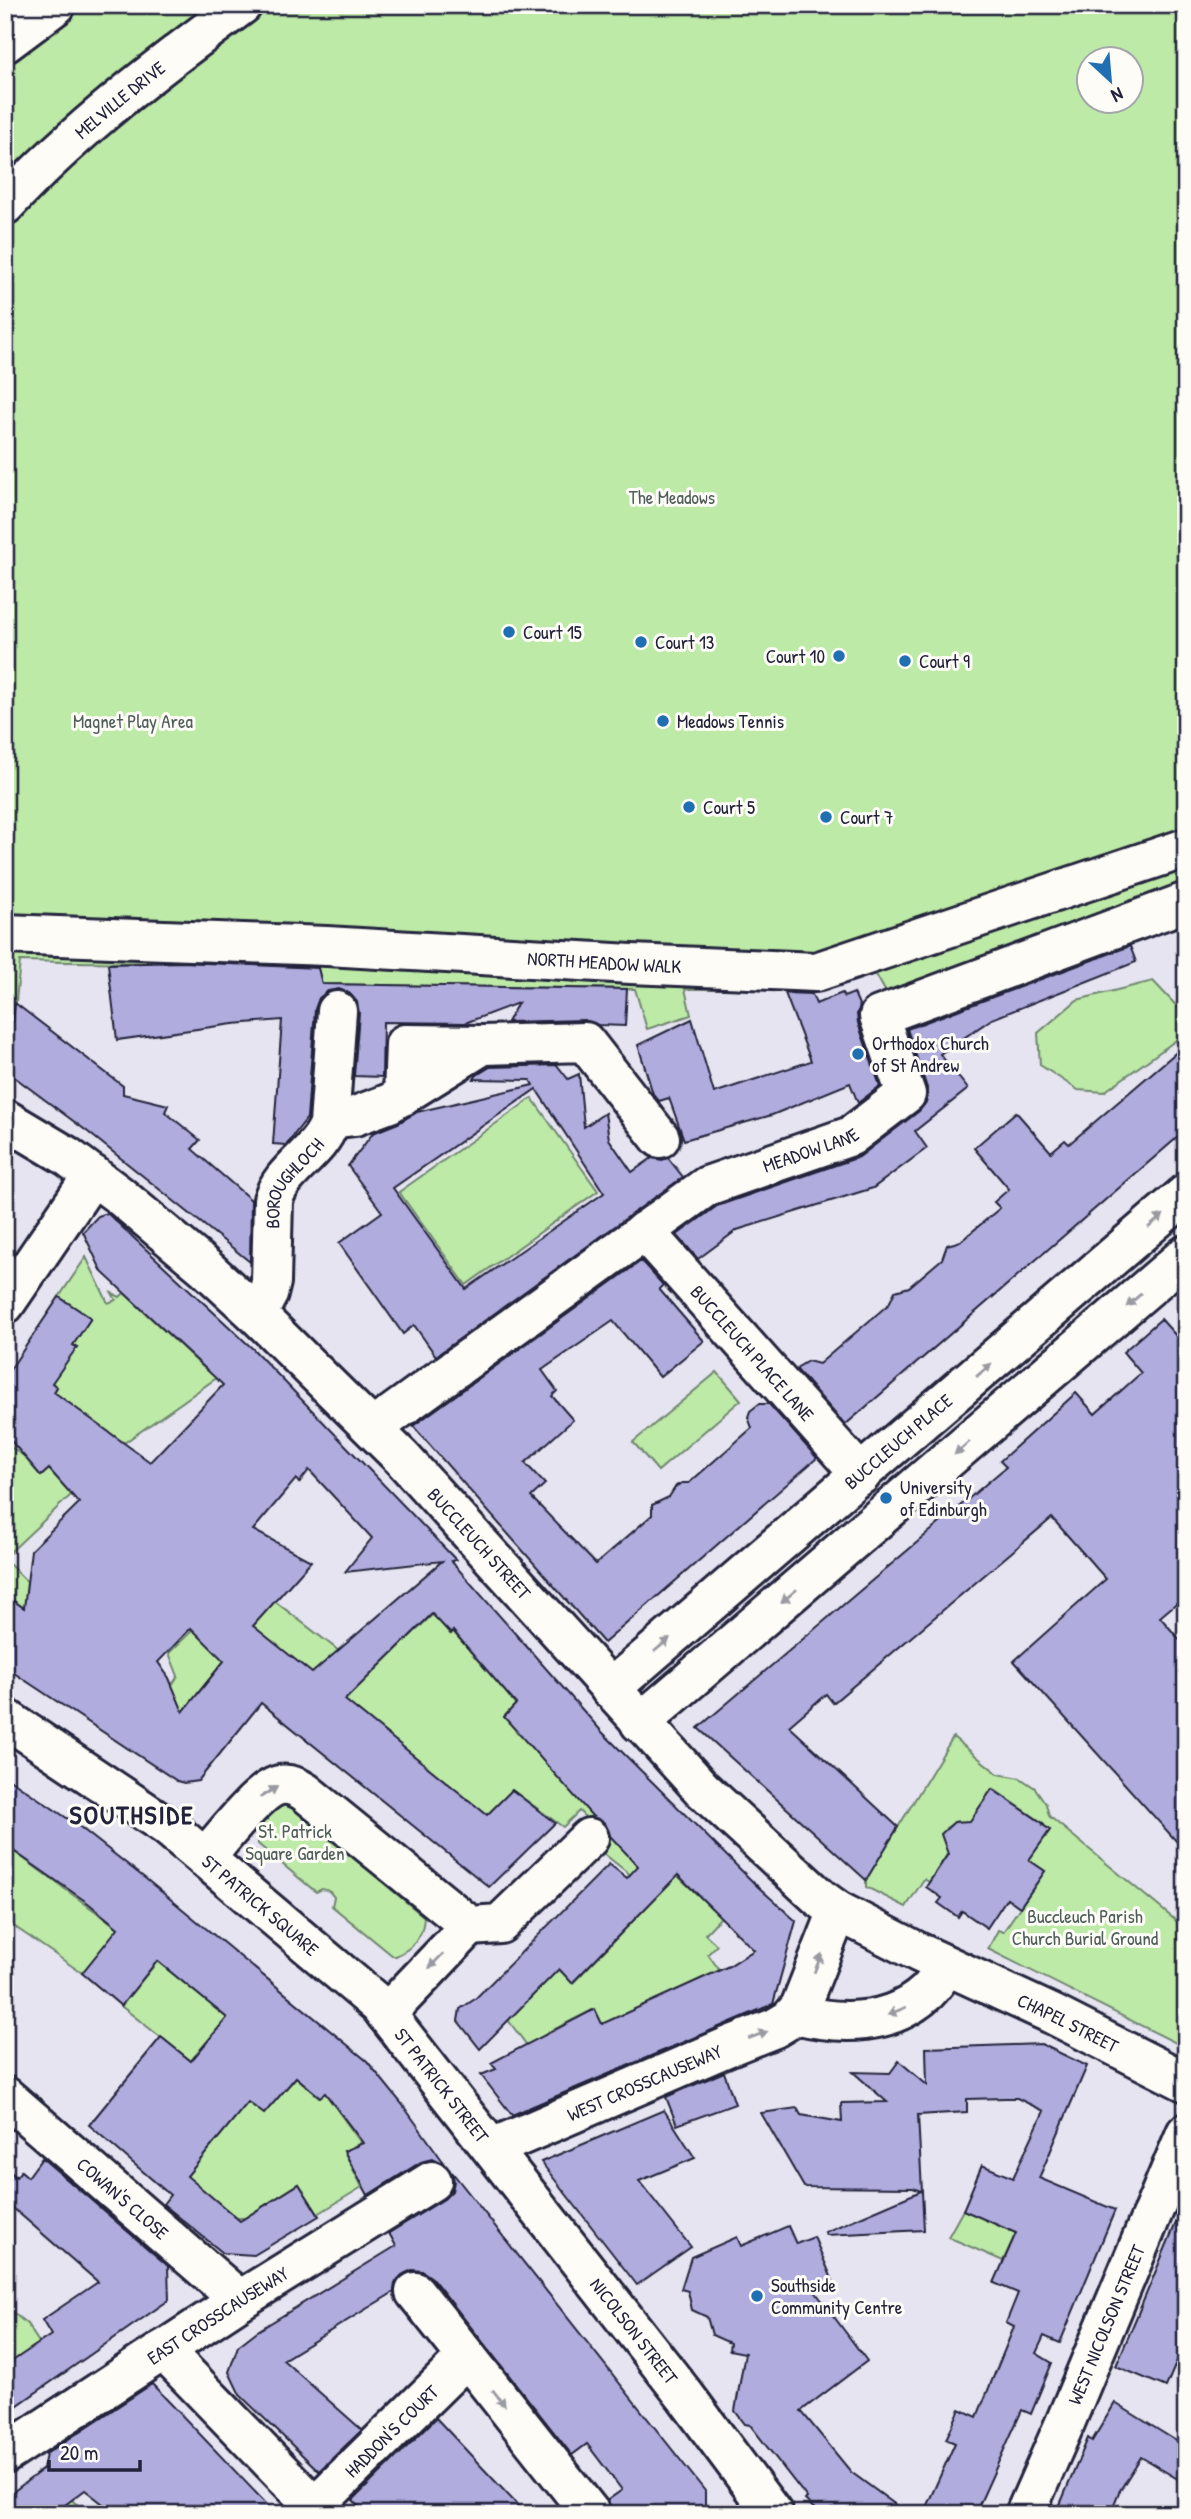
<svg xmlns="http://www.w3.org/2000/svg" width="1191" height="2519" viewBox="0 0 1191 2519" font-family="'Patrick Hand',sans-serif">
<style>
.green{fill:#bdeaa7;stroke:#708671;stroke-width:2;fill-rule:evenodd}
.building{fill:#b0acde;stroke:#22223b;stroke-width:2;fill-rule:evenodd}
.lines{fill:none;stroke-linecap:round;stroke-linejoin:round}
.minor-casing{stroke:#22223b;stroke-width:44}
.major-casing{stroke:#22223b;stroke-width:44}
.minor{stroke:#fdfcf7;stroke-width:38}
.major{stroke:#fdfcf7;stroke-width:38}
.oneway{fill:#9a9aa2}
.poi-dot{fill:#1f6fb2;stroke:#fdfcf7;stroke-width:2.5}
.labels{text-anchor:middle;dominant-baseline:central;stroke-width:6;stroke-linejoin:round;paint-order:stroke}
.street-label{font-size:19px;fill:#22223b;stroke:#fdfcf7}
.park-label{font-size:19px;fill:#505e5b;stroke:#fdfcf7}
.poi-label{font-size:19px;fill:#22223b;stroke:#fdfcf7;text-anchor:start}
.district-label{font-size:26px;font-weight:bold;letter-spacing:2px;fill:#22223b;stroke:#fdfcf7}
</style>
<rect width="100%" height="100%" fill="#e6e4f0"/>
<filter id="ink" filterUnits="userSpaceOnUse"><feTurbulence type="fractalNoise" baseFrequency=".0143" numOctaves="2"/><feDisplacementMap in="SourceGraphic" scale="14" xChannelSelector="R" yChannelSelector="G"/><feConvolveMatrix kernelMatrix="1 2 1 2 8 2 1 2 1" color-interpolation-filters="sRGB"/></filter>
<g filter="url(#ink)">
<g class="green">
<path d="M82,5H1186V886L887,994L875,973L810,989H685L691,1015L647,1029L635,989L322,984L317,965C218,961 119,964 20,961L14,1022L5,1018V62ZM1090,60H1132V102H1090Z"/>
<path d="M1153,981L1186,1016V1033L1104,1092L1078,1090L1040,1065L1038,1033L1077,1000Z"/>
<path d="M532,1098L598,1191L466,1285L399,1192Z"/>
<path d="M86,1257L108,1303L116,1300L112,1293L120,1297L124,1293L203,1367L209,1361L222,1374L124,1443L54,1393L57,1387L49,1381L77,1347L73,1345L91,1318L59,1297Z"/>
<path d="M717,1372L741,1400L658,1471L633,1442Z"/>
<path d="M6,1444L24,1456L41,1476L49,1469L72,1494L5,1557Z"/>
<path d="M5,1560L56,1610L47,1623L5,1595Z"/>
<path d="M241,1575L370,1675L433,1614L450,1634L453,1631L516,1704L504,1717L603,1809L590,1822L579,1811L563,1827L512,1790L487,1815L253,1626L198,1693L196,1703L184,1718L160,1702L178,1676L169,1653L203,1620Z"/>
<path d="M953,1737L998,1774L1020,1778L1035,1788L1046,1804L1049,1816L1186,1929V2048L988,1949L998,1930L1003,1932L1045,1871L1029,1860L1050,1830L1043,1825V1823L993,1789L969,1824L957,1821L946,1828L944,1834L950,1850L929,1882L924,1879L906,1907L866,1887V1880Z"/>
<path d="M288,1802L424,1917C423,1937 413,1948 396,1956H393L332,1906L334,1897L329,1891L322,1889L316,1892L258,1844L259,1823L274,1807Z"/>
<path d="M618,1828L642,1842L721,1917L705,1934L717,1945L708,1954L720,1971L602,2024L594,2009L547,2033L532,2052L505,2016L559,1969L573,1983L657,1896L603,1853V1845Z"/>
<path d="M5,1845L114,1925L122,1924L82,1973L5,1920Z"/>
<path d="M161,1957L227,2018L191,2061L121,2006Z"/>
<path d="M296,2077L319,2097L325,2093L361,2143L344,2151L362,2187L318,2214L299,2184L245,2218H237L186,2176L248,2102L264,2114Z"/>
<path d="M963,2210L1016,2233L1003,2261L948,2237Z"/>
<path d="M5,2306L27,2324L40,2344L5,2366Z"/>
<path d="M38,2473L89,2514H53Z"/>
</g>
<g class="building">
<path d="M1130,946L1136,962L992,1019L940,1054L968,1089L915,1131L927,1148L873,1188L737,1230L698,1259L677,1235L717,1206L859,1157L919,1111L927,1101V1088L907,1029Z"/>
<path d="M182,962L318,968L322,984L627,989L625,1026L598,1025L584,1020L507,1022L518,1003L465,1023L383,1022L382,1077L354,1076L359,1013L357,1002L349,993L339,989L328,991L319,998L315,1009L307,1118L286,1145L273,1144L282,1020L233,1024L117,1040L108,964Z"/>
<path d="M785,993L812,994L816,1004L842,993L844,997L854,993L860,1007L857,1013L858,1023L880,1086L858,1103L850,1083L772,1115L684,1140L669,1098L659,1101L653,1094L638,1045L692,1019L714,1093L811,1061Z"/>
<path d="M15,1003L123,1086V1094L168,1105L165,1112L200,1140L192,1149L251,1200L250,1262L88,1132L5,1070V1018L13,1021Z"/>
<path d="M1186,1044V1130L845,1425L797,1370L798,1367L808,1361L819,1364L889,1304L895,1291L909,1287L942,1259L947,1245L961,1241L1000,1208L994,1202L1009,1189L974,1148L1016,1112L1051,1152L1065,1140L1069,1144Z"/>
<path d="M557,1065L568,1079L579,1074L584,1127L605,1113L609,1139L632,1172L652,1158L662,1160L668,1158L683,1177L436,1356L414,1325L403,1334L339,1243L382,1212L348,1166L373,1133L398,1123L417,1112L533,1085L530,1080L474,1079L477,1075L490,1067ZM536,1089L604,1193L466,1289L393,1188Z"/>
<path d="M107,1213L253,1349L456,1560L451,1561L603,1733L755,1884L796,1921L773,2004L512,2115L481,2075L496,2069L491,2063L595,2009L602,2024L729,1966L754,1950L678,1875L572,1983L559,1969L480,2049L458,2021L460,2009L475,1999L609,1864L627,1878L638,1866L610,1836L605,1823L593,1817L504,1717L516,1704L453,1631L451,1634L432,1614L345,1700L487,1815L512,1790L555,1823L489,1887L261,1703L198,1781L184,1783L177,1781L5,1667V1595L24,1608L31,1550L79,1503L49,1469L41,1476L5,1434V1377L59,1297L91,1318L73,1345L77,1347L52,1383L57,1387L54,1392L150,1462L223,1385L102,1272L83,1232L98,1216ZM309,1470L372,1538L345,1572L442,1561L312,1673L253,1626L311,1561L253,1530L296,1479L299,1483ZM191,1628L224,1661L183,1712L169,1678L158,1662Z"/>
<path d="M641,1261L663,1285L659,1289L704,1341L660,1377L613,1321L542,1370L557,1391L552,1396L573,1420L525,1463L545,1484L531,1497L596,1564L652,1515V1505L669,1497L676,1486L682,1483H689L752,1428L748,1417L750,1411L759,1404H769L817,1458L604,1643L413,1426Z"/>
<path d="M1161,1319L1186,1347V1595L1160,1617L1186,1647V1852L1014,1661L1106,1579L1052,1518L833,1703L826,1694L789,1726L898,1827L866,1880L698,1728L1006,1467L1000,1461L1076,1393L1095,1414L1141,1373L1123,1352Z"/>
<path d="M5,1776L80,1827L146,1879L367,2061L402,2104L445,2164L432,2159L421,2162L368,2195L344,2151L363,2143L325,2093L320,2097L296,2077L264,2114L248,2102L187,2176L240,2221L299,2184L319,2216L254,2255L223,2253L163,2204L170,2195L89,2125L161,2037L191,2061L227,2018L157,1961L121,2006L82,1973L118,1928L88,1903L5,1845Z"/>
<path d="M992,1789L1044,1824L1043,1825L1050,1830L1029,1860L1045,1871L1020,1907L1007,1898L987,1928L962,1911L958,1917L938,1903L942,1898L926,1887L948,1854L941,1834L954,1822L970,1821Z"/>
<path d="M1041,2044L1087,2066L1039,2178L1115,2210L1060,2343L1044,2336L1036,2353L1052,2363L1031,2414L1022,2410L975,2514H923L955,2443L946,2439L960,2409L977,2417L1014,2327L1006,2323L1018,2293L994,2283L1016,2233L963,2210L982,2165L1013,2178L1044,2111L1017,2098H1005L967,2099V2112L918,2115L924,2230L826,2235L825,2232L921,2191L913,2188L804,2187L761,2113L797,2108L801,2115L842,2122L841,2103L887,2102L853,2072L890,2073L899,2061L927,2085L926,2048Z"/>
<path d="M724,2072L735,2104L677,2125L666,2097Z"/>
<path d="M664,2110L695,2158L639,2181L691,2247L637,2285L541,2162Z"/>
<path d="M42,2158L168,2266L169,2300L5,2414V2366L51,2335L42,2320L98,2282L5,2201V2167L16,2177L21,2171L28,2177Z"/>
<path d="M452,2172L705,2491V2514H612L608,2500L622,2490L587,2444L572,2455L432,2278L422,2271L412,2270L402,2275L395,2283L394,2292L283,2360L362,2430L319,2471L240,2395L229,2372L238,2346L256,2332L396,2246L389,2233L444,2199L452,2191L454,2181Z"/>
<path d="M1186,2199V2340L1166,2387L1116,2366Z"/>
<path d="M788,2226L796,2244L814,2237L833,2281L814,2290L867,2361L801,2411L851,2472L908,2514H820L805,2500L807,2498L750,2425L745,2424L735,2411L745,2353L729,2350L730,2343L712,2335L707,2317L692,2310L688,2291L681,2289L691,2257L737,2237L741,2246Z"/>
<path d="M152,2384L276,2514H116L85,2490L53,2514H5V2498L43,2469L46,2454Z"/>
<path d="M1115,2403L1186,2447V2484L1141,2457L1119,2492L1110,2514H1056L1088,2438L1092,2441Z"/>
<path d="M436,2418L479,2464L526,2514H366L353,2500Z"/>
</g>
<g class="lines">
<g class="minor-casing">
<g id="minor">
<path d="M5,43L56,5"/>
<path id="s1" d="M5,934L327,946L631,964L816,972L1186,848"/>
<path d="M403,1096L405,1044L483,1045"/>
<path id="s2" d="M5,1119L67,1156L119,1195L206,1268L257,1315L402,1458L702,1789L820,1898L838,1911L920,1953L1052,2014L1186,2082"/>
<path d="M330,1119L355,1116L390,1103L483,1045L585,1042L660,1138"/>
<path id="s3" d="M644,1231L861,1475"/>
<path d="M5,1304L93,1175"/>
<path id="s4" d="M257,1315L268,1294L271,1282L273,1200C282,1169 318,1154 329,1124L337,1011"/>
<path id="s5" d="M373,1428L707,1186L851,1136L906,1094L879,1016L1186,902"/>
<path id="s6" d="M610,1689L1186,1194"/>
<path d="M640,1723L1186,1255"/>
<path d="M205,1858C221,1840 254,1796 274,1787C285,1782 296,1786 305,1792L470,1926L386,2014"/>
<path d="M470,1926L500,1924L589,1838"/>
<path d="M795,2014C840,2025 891,2026 927,1992C934,1985 941,1975 947,1966"/>
<path id="s7" d="M5,2096L240,2300"/>
<path id="s8" d="M492,2148L727,2047L775,2028L790,2019L800,2007L838,1911"/>
<path d="M415,2292L467,2357"/>
<path d="M163,2350L322,2514"/>
<path id="s9" d="M5,2454L240,2300L432,2181"/>
<path id="s10" d="M315,2506L467,2357L591,2514"/>
<path id="s11" d="M1025,2514L1065,2423L1186,2133"/>
</g>
</g>
<g class="major-casing">
<g id="major">
<path id="s12" d="M5,205C76,129 159,66 242,5"/>
<path id="s13" d="M5,1718L168,1827L379,2005L686,2397L773,2514"/>
</g>
</g>
<use href="#minor" class="minor"/>
<use href="#major" class="major"/>
</g>
<defs><path id="oneway-solid" d="M-6-.8H1V-3.2L6.5 0L1 3.2V.8H-6Z" transform="scale(1.75)"/></defs>
<g class="oneway">
<use href="#oneway-solid" transform="translate(1156 1221) rotate(-41)"/>
<use href="#oneway-solid" transform="translate(1134 1300) rotate(139)"/>
<use href="#oneway-solid" transform="translate(984 1370) rotate(-41)"/>
<use href="#oneway-solid" transform="translate(962 1448) rotate(139)"/>
<use href="#oneway-solid" transform="translate(789 1596) rotate(140)"/>
<use href="#oneway-solid" transform="translate(662 1645) rotate(-40)"/>
<use href="#oneway-solid" transform="translate(269 1792) rotate(-32)"/>
<use href="#oneway-solid" transform="translate(436 1961) rotate(134)"/>
<use href="#oneway-solid" transform="translate(818 1963) rotate(-68)"/>
<use href="#oneway-solid" transform="translate(897 2011) rotate(157)"/>
<use href="#oneway-solid" transform="translate(758 2035) rotate(-21)"/>
<use href="#oneway-solid" transform="translate(499 2398) rotate(52)"/>
</g>
</g>
<g class="poi-dot">
<circle cx="509" cy="632" r="7"/>
<circle cx="641" cy="642" r="7"/>
<circle cx="839" cy="656" r="7"/>
<circle cx="905" cy="661" r="7"/>
<circle cx="663" cy="721" r="7"/>
<circle cx="689" cy="807" r="7"/>
<circle cx="826" cy="817" r="7"/>
<circle cx="858" cy="1054" r="7"/>
<circle cx="886" cy="1498" r="7"/>
<circle cx="757" cy="2296" r="7"/>
</g>
<g class="labels">
<g class="street-label">
<text stroke="none"><textPath href="#s12" startOffset="156">MELVILLE DRIVE</textPath></text>
<text stroke="none"><textPath href="#s1" startOffset="600">NORTH MEADOW WALK</textPath></text>
<text stroke="none"><textPath href="#s5" startOffset="522">MEADOW LANE</textPath></text>
<text stroke="none"><textPath href="#s4" startOffset="142">BOROUGHLOCH</textPath></text>
<text stroke="none"><textPath href="#s3" startOffset="163">BUCCLEUCH PLACE LANE</textPath></text>
<text stroke="none"><textPath href="#s6" startOffset="380">BUCCLEUCH PLACE</textPath></text>
<text stroke="none"><textPath href="#s2" startOffset="639">BUCCLEUCH STREET</textPath></text>
<text stroke="none"><textPath href="#s13" startOffset="317">ST PATRICK SQUARE</textPath></text>
<text stroke="none"><textPath href="#s2" startOffset="1409">CHAPEL STREET</textPath></text>
<text stroke="none"><textPath href="#s8" startOffset="166">WEST CROSSCAUSEWAY</textPath></text>
<text stroke="none"><textPath href="#s13" startOffset="574">ST PATRICK STREET</textPath></text>
<text stroke="none"><textPath href="#s7" startOffset="156">COWAN'S CLOSE</textPath></text>
<text stroke="none"><textPath href="#s9" startOffset="254">EAST CROSSCAUSEWAY</textPath></text>
<text stroke="none"><textPath href="#s11" startOffset="206">WEST NICOLSON STREET</textPath></text>
<text stroke="none"><textPath href="#s13" startOffset="886">NICOLSON STREET</textPath></text>
<text stroke="none"><textPath href="#s10" startOffset="107">HADDON'S COURT</textPath></text>
</g>
<g class="park-label">
<text x="672" y="497">The Meadows</text>
<text x="133" y="721">Magnet Play Area</text>
<text x="295" y="1831">St. Patrick<tspan x="295" dy="22">Square Garden</tspan></text>
<text x="1085" y="1916">Buccleuch Parish<tspan x="1085" dy="22">Church Burial Ground</tspan></text>
</g>
<g class="poi-label">
<text x="523" y="632">Court 15</text>
<text x="655" y="642">Court 13</text>
<text x="825" y="656" text-anchor="end">Court 10</text>
<text x="919" y="661">Court 9</text>
<text x="677" y="721">Meadows Tennis</text>
<text x="703" y="807">Court 5</text>
<text x="840" y="817">Court 7</text>
<text x="872" y="1043">Orthodox Church<tspan x="872" dy="22">of St Andrew</tspan></text>
<text x="900" y="1487">University<tspan x="900" dy="22">of Edinburgh</tspan></text>
<text x="771" y="2285">Southside<tspan x="771" dy="22">Community Centre</tspan></text>
</g>
<g class="district-label">
<text x="132" y="1814">SOUTHSIDE</text>
</g>
</g>
<rect width="1191" height="2519" fill="none" stroke="#fdfcf7" stroke-width="28"/>
<rect x="14" y="14" width="1163" height="2491" fill="none" stroke="#22223b" stroke-width="2.5" filter="url(#ink)"/>
<g transform="translate(1110 80) rotate(154)"><circle r="33" fill="#fdfcf7" stroke="#a5a5ac" stroke-width="2"/>
<path d="M0-5L12 26L0 18L-12 26Z" fill="#1f6fb2"/>
<text y="-10" font-size="19" font-weight="bold" text-anchor="middle" fill="#22223b">N</text>
</g>
<path d="M49 2460v10h91v-10" fill="none" stroke="#22223b" stroke-width="3.5"/>
<text x="60" y="2460" font-size="21" fill="#22223b" stroke="#fdfcf7" stroke-width="5" paint-order="stroke">20 m</text>
</svg>
